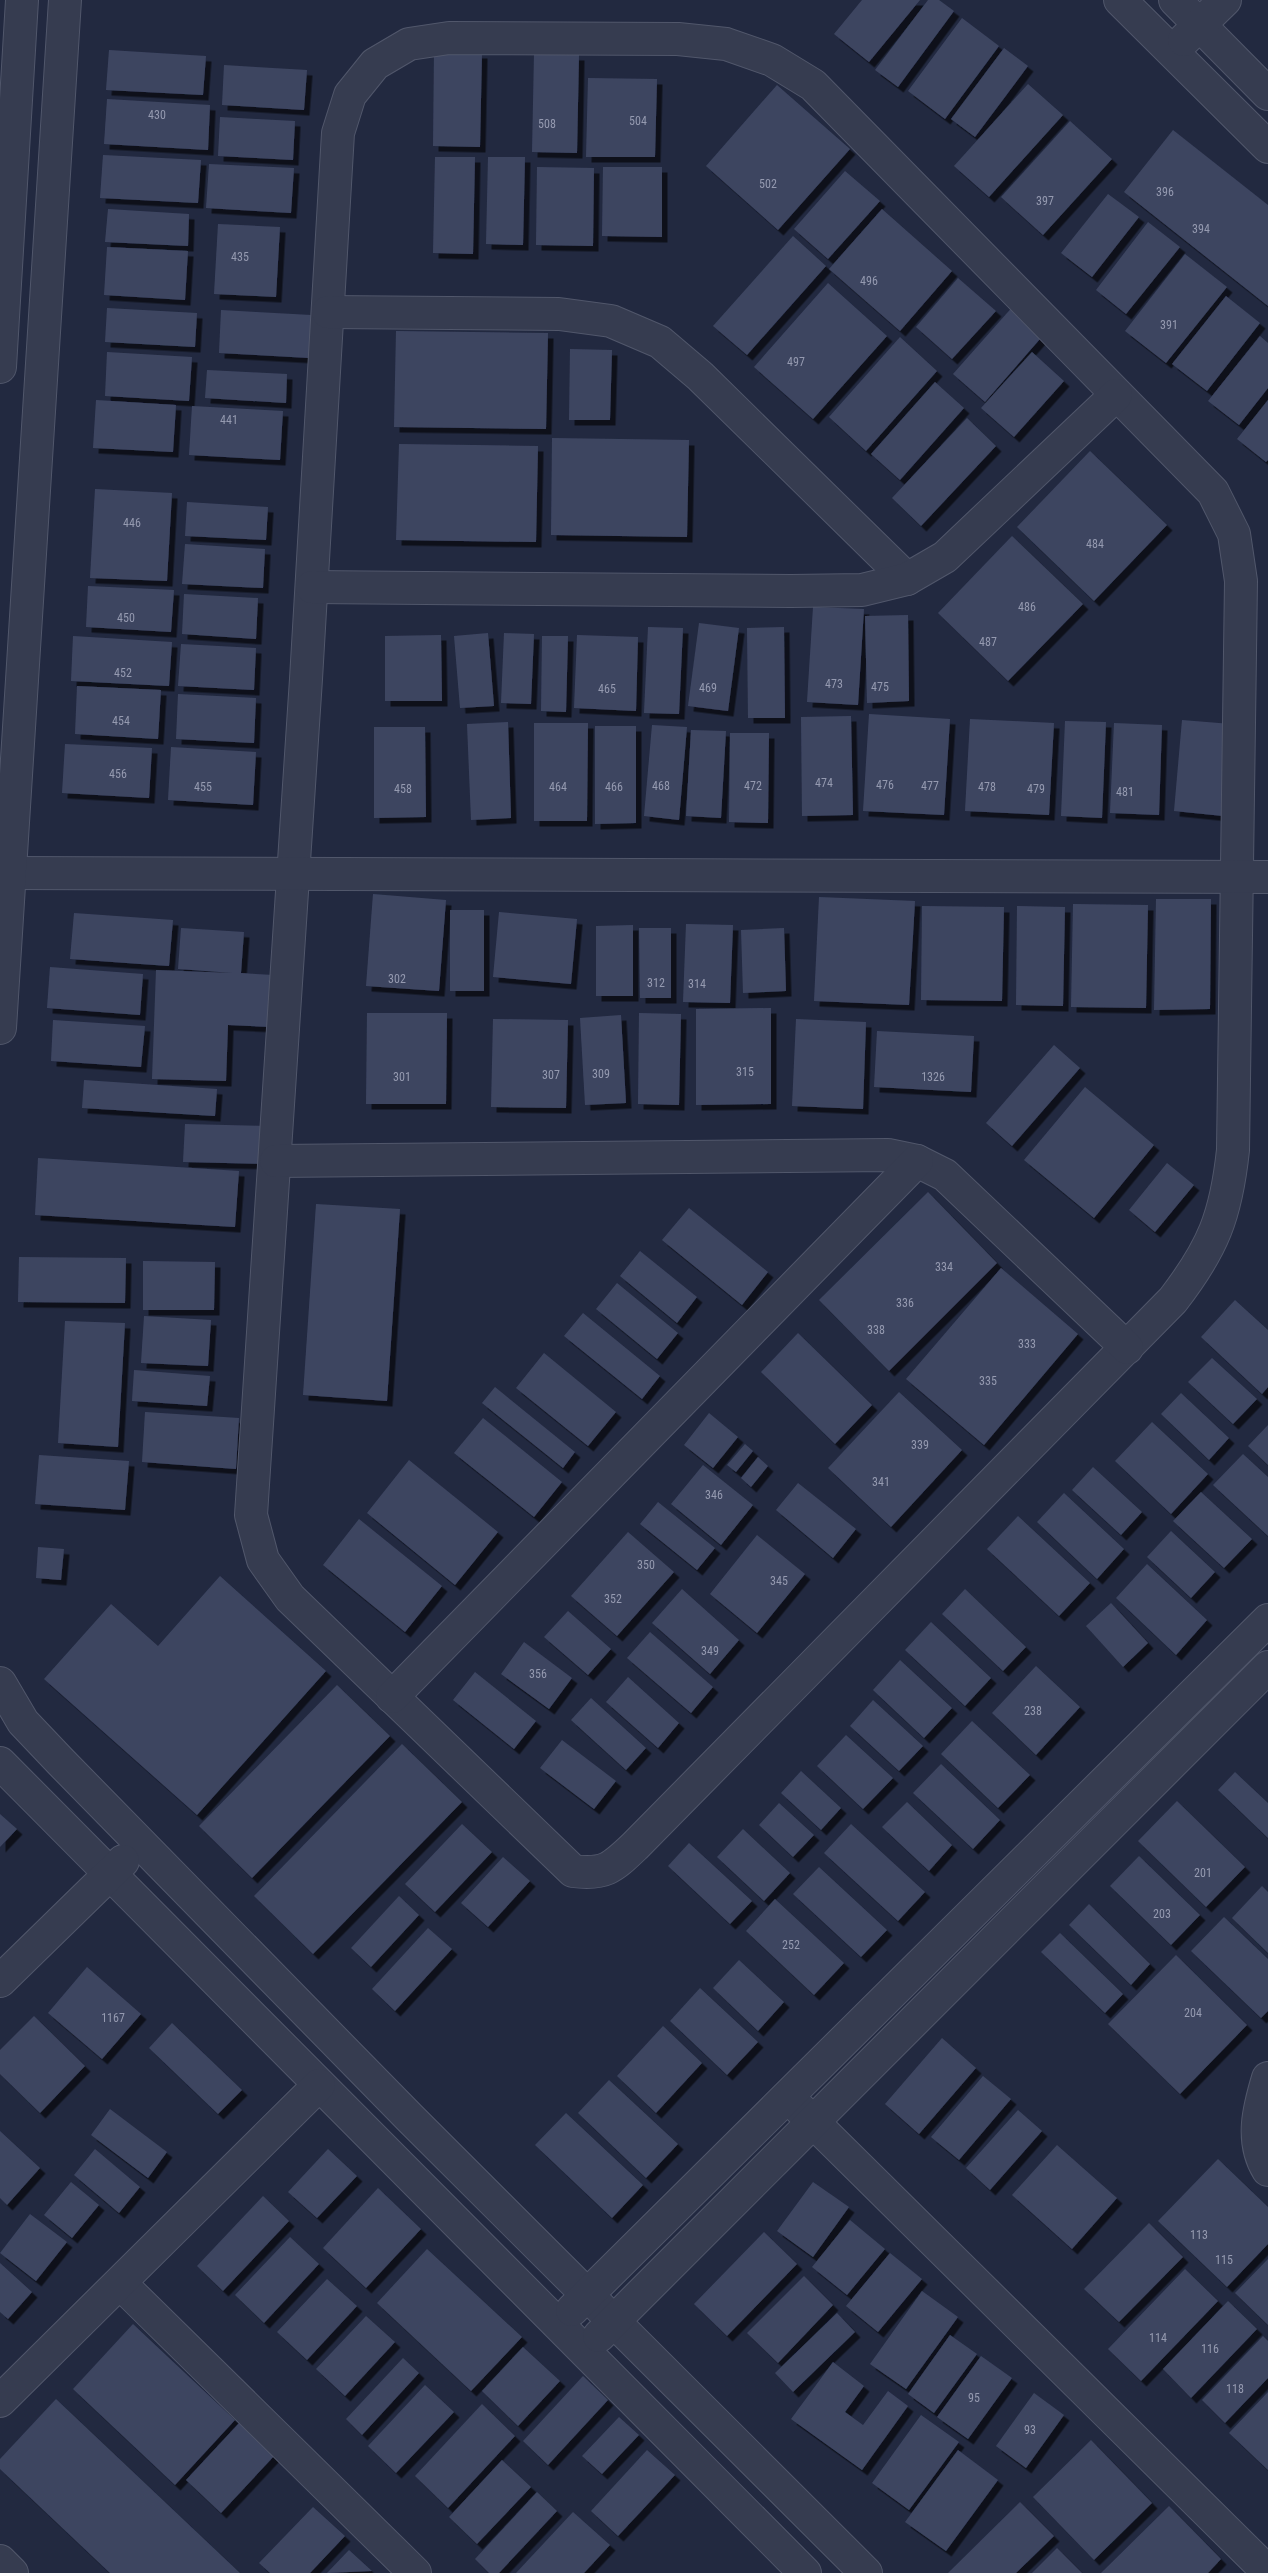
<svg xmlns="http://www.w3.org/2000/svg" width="1268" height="2573" viewBox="0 0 1268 2573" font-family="'Roboto Condensed',sans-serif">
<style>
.building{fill:#3d4561;filter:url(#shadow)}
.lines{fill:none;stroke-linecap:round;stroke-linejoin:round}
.minor-casing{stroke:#51576b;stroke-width:34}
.minor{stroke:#363c50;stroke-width:32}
.labels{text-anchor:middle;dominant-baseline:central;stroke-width:5;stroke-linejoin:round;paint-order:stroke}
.number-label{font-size:12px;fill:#959ab0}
</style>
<defs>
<filter id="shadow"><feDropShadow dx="5.5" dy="5.5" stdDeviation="0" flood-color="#0009"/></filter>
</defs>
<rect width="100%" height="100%" fill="#222940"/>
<g class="building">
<path d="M862,0H920L869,62L834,34Z"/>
<path d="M928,0H939L954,11L898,87L875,70Z"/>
<path d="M962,18L999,46L945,119L908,91Z"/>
<path d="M1004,48L1028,66L975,137L951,119Z"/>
<path d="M109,50L206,56L203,95L106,90Z"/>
<path d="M434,52L482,53L480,147L433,146Z"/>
<path d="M534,54L579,55L577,153L532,152Z"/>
<path d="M224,65L307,70L304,110L222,105Z"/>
<path d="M588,78L657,79L655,157H586Z"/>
<path d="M1028,84L1063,115L989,197L954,166Z"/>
<path d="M777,85L850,149L778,230L706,166Z"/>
<path d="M107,99L210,105L208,150L104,144Z"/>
<path d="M220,117L295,121L293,160L218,156Z"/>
<path d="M1070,121L1112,159L1043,235L1001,197Z"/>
<path d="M1173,130L1268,205V306L1124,192Z"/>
<path d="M103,155L201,160L198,203L100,198Z"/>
<path d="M435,157H475L473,254L433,253Z"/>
<path d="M488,157H525L523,245L486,244Z"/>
<path d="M209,164L294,168L291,213L206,208Z"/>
<path d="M537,167L594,168L593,246L536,245Z"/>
<path d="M603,167H662V237L602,236Z"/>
<path d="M845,171L880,201L828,259L794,229Z"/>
<path d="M1108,194L1139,217L1092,277L1061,253Z"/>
<path d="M108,209L189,214L188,246L105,242Z"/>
<path d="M882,209L952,271L900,331L829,269Z"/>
<path d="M1148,222L1180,247L1126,314L1096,290Z"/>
<path d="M218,224L280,227L276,297L214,294Z"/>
<path d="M793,236L826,266L747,355L713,326Z"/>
<path d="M107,247L188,251L185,300L104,295Z"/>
<path d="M1185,254L1227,287L1166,363L1125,331Z"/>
<path d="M958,278L996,311L952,359L916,327Z"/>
<path d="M828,283L887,336L813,419L754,367Z"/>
<path d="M1226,296L1260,323L1207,391L1172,364Z"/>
<path d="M1015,304L1047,331L985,402L953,374Z"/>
<path d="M107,308L197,313L195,347L105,342Z"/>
<path d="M221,310L311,315L309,358L219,353Z"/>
<path d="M396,331L548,333L546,429L394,427Z"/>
<path d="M1260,336L1268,343V388L1239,425L1208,401Z"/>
<path d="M900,337L937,371L866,451L829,417Z"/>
<path d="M570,349L612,350L610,420H569Z"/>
<path d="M107,352L192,357L189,401L105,396Z"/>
<path d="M1032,352L1064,381L1014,437L981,408Z"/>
<path d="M207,370L287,374L286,403L205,398Z"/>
<path d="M935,382L964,408L900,480L871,454Z"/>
<path d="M96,400L176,405L173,452L93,448Z"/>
<path d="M1268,400V460L1266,462L1237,439Z"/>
<path d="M192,406L283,411L280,460L189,455Z"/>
<path d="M967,418L996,446L921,526L892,498Z"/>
<path d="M552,438L689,440L687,537L551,535Z"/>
<path d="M399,444L538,446L536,542L396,540Z"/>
<path d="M1090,451L1167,525L1094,601L1017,527Z"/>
<path d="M95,489L172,493L167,581L90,578Z"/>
<path d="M187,502L268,507L266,540L185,536Z"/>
<path d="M1012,536L1083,604L1008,681L938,613Z"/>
<path d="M185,544L265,549L263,588L182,584Z"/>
<path d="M88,586L174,590L171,632L86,627Z"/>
<path d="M184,594L258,598L256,639L182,634Z"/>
<path d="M813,607L864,609L858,705L807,702Z"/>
<path d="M908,615L909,701L867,703L865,616Z"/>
<path d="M699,623L739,628L728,711L688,706Z"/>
<path d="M648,627L683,628L679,714L644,713Z"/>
<path d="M784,627L785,718H748L747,628Z"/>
<path d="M488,633L494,706L460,708L454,636Z"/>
<path d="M504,633L534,634L531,704L501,703Z"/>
<path d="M441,635L442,701H385V636Z"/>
<path d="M577,635L638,637L636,711L574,708Z"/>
<path d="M73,636L172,642L169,686L71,681Z"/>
<path d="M542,636H568L566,712L541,711Z"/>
<path d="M181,644L256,648L254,690L178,686Z"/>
<path d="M77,686L161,690L158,739L75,734Z"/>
<path d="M178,694L256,698L254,743L176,739Z"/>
<path d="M869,714L950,719L944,815L863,811Z"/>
<path d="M851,716L853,815L802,816L801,717Z"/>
<path d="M970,719L1054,723L1049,815L965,811Z"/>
<path d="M1182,720L1231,724L1223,816L1174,811Z"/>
<path d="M1065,721L1106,722L1102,818L1061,816Z"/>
<path d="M508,722L511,818L471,820L467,724Z"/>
<path d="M534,723H588L587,821H534Z"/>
<path d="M1114,723L1162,725L1159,815L1110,813Z"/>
<path d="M652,725L687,727L679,820L644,816Z"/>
<path d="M595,726H636V823L595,824Z"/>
<path d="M374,727H425L426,817L374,818Z"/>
<path d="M691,730L726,731L721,818L686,816Z"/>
<path d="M730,733H769L768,823L729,822Z"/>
<path d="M65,744L152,748L149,798L62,793Z"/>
<path d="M171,747L256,752L253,805L168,800Z"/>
<path d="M373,894L446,900L439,991L366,986Z"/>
<path d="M819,897L915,901L909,1005L814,1001Z"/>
<path d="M1156,899H1211L1210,1009L1154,1010Z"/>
<path d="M1073,904L1148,905L1146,1008L1071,1007Z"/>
<path d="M922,906L1004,907L1002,1001L921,1000Z"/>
<path d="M1017,906L1065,907L1063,1006L1016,1005Z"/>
<rect x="450" y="910" width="34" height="81"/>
<path d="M499,912L577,919L571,984L493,977Z"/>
<path d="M74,913L173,920L169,966L70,959Z"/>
<path d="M686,924L733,925L730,1003L683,1002Z"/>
<path d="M633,925V996H596V926Z"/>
<path d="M181,928L244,932L241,973L273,975L271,1027L228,1025L226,1081L152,1079L156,970L233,973L178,969Z"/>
<path d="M639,928H671V998H640Z"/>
<path d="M784,928L786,991L743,993L741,930Z"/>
<path d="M50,967L143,974L140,1015L47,1008Z"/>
<path d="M771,1008V1104L696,1105V1009Z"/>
<path d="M367,1013H447L446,1104H366Z"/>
<path d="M639,1013L681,1014L679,1105L638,1104Z"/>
<path d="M621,1015L626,1103L585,1105L580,1018Z"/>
<path d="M493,1019L568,1020L566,1108L491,1107Z"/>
<path d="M796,1019L866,1022L863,1109L792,1106Z"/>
<path d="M53,1020L145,1026L141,1067L51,1061Z"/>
<path d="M877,1031L974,1036L971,1092L874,1087Z"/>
<path d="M1054,1045L1080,1068L1012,1146L986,1123Z"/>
<path d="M84,1080L217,1089L215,1116L82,1108Z"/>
<path d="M1085,1087L1154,1145L1094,1218L1024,1160Z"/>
<path d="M185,1124L269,1126L267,1164L183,1162Z"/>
<path d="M38,1158L239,1171L235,1227L35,1215Z"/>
<path d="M1167,1163L1194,1185L1155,1232L1129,1210Z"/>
<path d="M928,1192L997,1263L889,1371L819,1300Z"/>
<path d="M316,1204L400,1209L387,1401L303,1395Z"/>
<path d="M689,1208L768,1272L742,1305L662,1240Z"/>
<path d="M640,1251L697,1297L677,1323L620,1276Z"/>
<path d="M19,1257L126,1258L125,1303L18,1302Z"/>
<path d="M143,1261L215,1262L214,1310H143Z"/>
<path d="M1001,1268L1078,1334L984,1445L906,1379Z"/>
<path d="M617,1283L678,1333L657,1359L596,1309Z"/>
<path d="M1235,1300L1268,1330V1387L1262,1394L1201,1337Z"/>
<path d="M583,1313L660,1376L642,1399L564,1336Z"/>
<path d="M144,1316L211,1320L208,1366L141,1363Z"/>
<path d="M65,1321L125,1323L118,1447L58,1443Z"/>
<path d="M798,1333L872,1405L835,1444L761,1372Z"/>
<path d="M544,1353L616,1412L588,1446L516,1388Z"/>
<path d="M1212,1358L1257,1399L1233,1424L1188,1382Z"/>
<path d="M134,1370L210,1376L207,1406L132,1401Z"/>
<path d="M495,1387L575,1452L563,1468L482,1403Z"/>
<path d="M899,1392L962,1450L891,1527L828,1468Z"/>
<path d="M1181,1393L1229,1438L1209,1460L1161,1414Z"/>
<path d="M145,1412L239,1418L236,1469L142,1462Z"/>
<path d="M709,1413L738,1437L713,1468L684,1445Z"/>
<path d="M483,1418L562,1482L534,1517L454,1453Z"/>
<path d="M1152,1422L1208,1474L1171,1514L1115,1461Z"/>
<path d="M1268,1425V1465L1248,1446Z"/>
<path d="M745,1444L753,1451L736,1472L727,1465Z"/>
<path d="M1243,1454L1268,1477V1536L1213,1485Z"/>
<path d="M39,1455L129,1461L125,1510L35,1504Z"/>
<path d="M758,1457L768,1466L751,1487L741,1478Z"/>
<path d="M409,1460L498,1532L455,1585L367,1513Z"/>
<path d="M703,1465L753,1505L721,1545L671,1504Z"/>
<path d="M1093,1467L1142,1512L1121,1535L1072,1490Z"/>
<path d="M798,1483L856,1529L833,1558L776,1510Z"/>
<path d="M1201,1492L1252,1539L1224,1568L1173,1521Z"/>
<path d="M1064,1493L1124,1549L1097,1579L1037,1522Z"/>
<path d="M658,1502L715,1548L697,1570L640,1524Z"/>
<path d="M1018,1516L1090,1583L1059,1616L987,1549Z"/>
<path d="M359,1519L442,1586L405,1632L323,1565Z"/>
<path d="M1171,1531L1215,1572L1191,1598L1147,1557Z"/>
<path d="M628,1532L674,1572L617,1636L571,1596Z"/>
<path d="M757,1535L805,1574L757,1633L710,1594Z"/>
<path d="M38,1547L64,1549L61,1580L36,1578Z"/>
<path d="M1147,1564L1207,1620L1176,1655L1116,1598Z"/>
<path d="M220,1576L326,1671L197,1815L44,1679L111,1604L158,1646Z"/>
<path d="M682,1589L739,1640L710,1674L652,1623Z"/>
<path d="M965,1589L1026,1647L1003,1671L942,1614Z"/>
<path d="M1111,1603L1148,1643L1123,1667L1086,1626Z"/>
<path d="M568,1611L611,1649L588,1675L544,1637Z"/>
<path d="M931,1622L991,1678L965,1706L905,1650Z"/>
<path d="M650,1632L713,1687L691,1713L627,1658Z"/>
<path d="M524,1642L572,1678L549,1709L501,1674Z"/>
<path d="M900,1660L952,1708L924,1738L873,1690Z"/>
<path d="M1036,1666L1080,1707L1036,1755L992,1713Z"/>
<path d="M475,1672L536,1721L514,1749L453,1700Z"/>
<path d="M628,1677L679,1723L658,1748L606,1702Z"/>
<path d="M337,1685L390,1736L252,1878L199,1826Z"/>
<path d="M591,1698L646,1748L626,1770L571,1720Z"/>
<path d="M873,1700L923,1746L899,1771L850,1726Z"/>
<path d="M972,1721L1030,1775L998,1808L941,1754Z"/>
<path d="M846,1735L893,1778L863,1809L817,1766Z"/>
<path d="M562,1740L616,1781L594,1809L540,1768Z"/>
<path d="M402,1744L462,1802L313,1954L254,1896Z"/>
<path d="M941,1764L1000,1820L973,1849L913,1793Z"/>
<path d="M801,1771L841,1808L821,1830L781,1793Z"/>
<path d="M1235,1772L1268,1803V1838L1218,1790Z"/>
<path d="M1177,1801L1245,1867L1206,1907L1138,1841Z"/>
<path d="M907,1802L952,1845L929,1871L882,1827Z"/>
<path d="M779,1803L814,1835L793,1857L759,1825Z"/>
<path d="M0,1814L17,1829L0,1847Z"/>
<path d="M462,1824L492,1852L435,1912L405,1884Z"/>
<path d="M851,1824L925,1892L898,1921L824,1853Z"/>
<path d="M743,1829L790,1873L764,1901L717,1857Z"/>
<path d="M689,1843L752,1901L730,1924L668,1866Z"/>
<path d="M1139,1856L1200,1915L1171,1945L1110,1886Z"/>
<path d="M503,1857L530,1881L488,1927L461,1903Z"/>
<path d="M819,1867L887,1930L861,1957L793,1894Z"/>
<path d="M1262,1886L1268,1892V1953L1232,1918Z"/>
<path d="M399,1896L419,1915L371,1967L351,1948Z"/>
<path d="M775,1899L844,1963L814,1995L746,1931Z"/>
<path d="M1089,1904L1150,1964L1131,1985L1069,1925Z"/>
<path d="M1224,1917L1268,1959V2011L1261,2018L1191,1951Z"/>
<path d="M428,1928L452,1949L395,2011L372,1989Z"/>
<path d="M1060,1933L1123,1994L1105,2013L1041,1952Z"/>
<path d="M1176,1955L1247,2025L1180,2094L1108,2024Z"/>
<path d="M739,1960L784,2002L758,2031L713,1988Z"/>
<path d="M87,1967L141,2014L102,2059L48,2013Z"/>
<path d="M700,1988L758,2042L727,2075L670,2021Z"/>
<path d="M34,2016L85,2066L40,2113L0,2074V2050Z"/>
<path d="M172,2023L242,2090L218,2114L149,2048Z"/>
<path d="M663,2026L702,2063L656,2113L617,2076Z"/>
<path d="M942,2038L976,2068L919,2134L885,2104Z"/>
<path d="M983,2076L1011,2099L959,2160L931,2137Z"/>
<path d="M609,2080L678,2144L646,2178L578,2113Z"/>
<path d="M110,2109L167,2152L148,2178L91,2135Z"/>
<path d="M1018,2110L1042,2131L990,2190L966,2168Z"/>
<path d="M566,2113L643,2185L612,2218L535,2145Z"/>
<path d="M0,2131L40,2168L7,2205L0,2198Z"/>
<path d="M1057,2145L1117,2198L1072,2249L1012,2195Z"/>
<path d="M95,2149L140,2187L119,2213L74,2175Z"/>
<path d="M328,2149L357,2176L317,2218L288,2192Z"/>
<path d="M1218,2159L1268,2207V2244L1227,2287L1158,2221Z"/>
<path d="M71,2182L99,2205L72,2238L44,2215Z"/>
<path d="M813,2182L849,2207L813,2257L777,2231Z"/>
<path d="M378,2188L421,2229L366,2288L323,2248Z"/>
<path d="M263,2196L289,2221L223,2291L197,2266Z"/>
<path d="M30,2214L67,2242L36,2281L0,2253Z"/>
<path d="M850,2220L885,2249L847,2295L812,2267Z"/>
<path d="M1149,2223L1183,2257L1119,2322L1084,2289Z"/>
<path d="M764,2232L797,2264L727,2336L694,2304Z"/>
<path d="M290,2237L319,2264L264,2323L235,2295Z"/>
<path d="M427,2249L522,2337L471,2391L377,2303Z"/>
<path d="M890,2253L922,2279L878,2332L846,2306Z"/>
<path d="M1268,2259V2325L1235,2293Z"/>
<path d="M0,2263L32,2292L8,2319L0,2312Z"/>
<path d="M1185,2269L1218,2301L1141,2381L1108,2349Z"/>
<path d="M804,2276L833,2305L778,2363L747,2333Z"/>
<path d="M327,2279L357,2306L307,2360L277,2332Z"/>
<path d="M922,2291L958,2317L906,2389L870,2364Z"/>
<path d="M1228,2301L1257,2329L1191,2398L1163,2369Z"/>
<path d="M837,2313L855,2332L793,2392L775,2373Z"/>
<path d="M366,2316L395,2342L345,2396L316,2369Z"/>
<path d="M133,2324L235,2420L175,2485L73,2389Z"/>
<path d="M950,2335L977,2354L934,2413L908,2394Z"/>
<path d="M1263,2336L1268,2341V2378L1225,2423L1202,2400Z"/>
<path d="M523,2347L560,2381L518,2426L482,2391Z"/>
<path d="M981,2356L1012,2378L968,2439L937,2417Z"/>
<path d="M403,2358L419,2373L362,2435L346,2419Z"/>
<path d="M833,2362L864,2386L845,2412L863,2425L888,2391L908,2406L862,2470L791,2419Z"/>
<path d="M583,2376L608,2400L548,2465L523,2441Z"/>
<path d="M425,2385L454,2412L396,2473L368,2446Z"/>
<path d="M1268,2392V2470L1229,2433Z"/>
<path d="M1034,2393L1064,2415L1026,2468L996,2446Z"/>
<path d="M56,2399L240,2573H110L0,2469V2459Z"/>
<path d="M482,2404L515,2436L448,2508L415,2476Z"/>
<path d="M921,2415L959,2442L909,2510L872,2483Z"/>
<path d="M619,2417L639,2435L602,2474L582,2456Z"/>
<path d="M240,2422L275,2455L221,2513L186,2480Z"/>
<path d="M1091,2440L1152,2503L1094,2560L1033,2497Z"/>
<path d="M647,2450L675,2475L618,2536L591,2511Z"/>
<path d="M958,2450L998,2480L946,2551L905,2522Z"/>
<path d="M502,2460L531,2487L477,2544L449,2517Z"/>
<path d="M537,2492L557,2511L499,2573H489L475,2559Z"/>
<path d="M1020,2502L1054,2536L1016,2573H948Z"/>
<path d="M1169,2506L1221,2559L1208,2573H1101Z"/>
<path d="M313,2507L345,2536L310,2573H270L259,2563Z"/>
<path d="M573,2512L610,2545L584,2573H516Z"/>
<path d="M1057,2548L1082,2573H1032Z"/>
<path d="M349,2550L372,2571L327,2573Z"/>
</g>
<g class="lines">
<g class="minor-casing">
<g id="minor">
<path d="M1120,0L1268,147"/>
<path d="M1175,0L1268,94"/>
<path d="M449,38L678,39L726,44L772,60L813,85L1213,492L1234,534L1241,581L1233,1150C1226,1216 1213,1248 1173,1300L635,1846C612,1868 605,1875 573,1871L290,1598L263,1560L251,1515L306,679L338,133L350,95L375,64L409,44Z"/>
<path d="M1184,40L1225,0"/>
<path d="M328,312L559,314L611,321L660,342L700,376L907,579"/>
<path d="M0,367L22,0"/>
<path d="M312,587L791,591L862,590L907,579L945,557L1116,395"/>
<path d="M9,873L1268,877"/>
<path d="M0,1028L65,0"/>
<path d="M276,1161L888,1155L917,1161L945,1175L1127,1348"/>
<path d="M0,1683L23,1722L61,1762L410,2118L866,2573"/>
<path d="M392,1697L917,1161"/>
<path d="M0,1763L805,2573"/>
<path d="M0,1981L123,1861"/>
<path d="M1268,2078C1259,2108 1250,2141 1268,2170"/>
<path d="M800,2109L1268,2572"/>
<path d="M120,2283L415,2573"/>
<path d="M572,2310L1268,1620"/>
<path d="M599,2336L1268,1667"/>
<path d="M0,2401L319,2085"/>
<path d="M0,2561L12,2573"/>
</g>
</g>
<use href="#minor" class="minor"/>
</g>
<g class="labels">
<g class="number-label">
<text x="157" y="115">430</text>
<text x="638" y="121">504</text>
<text x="547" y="124">508</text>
<text x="768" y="184">502</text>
<text x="1165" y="192">396</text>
<text x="1045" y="201">397</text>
<text x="1201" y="229">394</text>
<text x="240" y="257">435</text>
<text x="869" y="281">496</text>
<text x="1169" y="325">391</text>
<text x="796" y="362">497</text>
<text x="229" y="420">441</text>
<text x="132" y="523">446</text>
<text x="1095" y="544">484</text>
<text x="1027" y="607">486</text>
<text x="126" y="618">450</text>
<text x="988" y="642">487</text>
<text x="123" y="673">452</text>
<text x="834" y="684">473</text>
<text x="880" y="687">475</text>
<text x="708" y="688">469</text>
<text x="607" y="689">465</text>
<text x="121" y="721">454</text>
<text x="118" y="774">456</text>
<text x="824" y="783">474</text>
<text x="885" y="785">476</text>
<text x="661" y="786">468</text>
<text x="753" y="786">472</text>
<text x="930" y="786">477</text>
<text x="203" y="787">455</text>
<text x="558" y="787">464</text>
<text x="614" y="787">466</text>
<text x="987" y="787">478</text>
<text x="403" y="789">458</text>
<text x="1036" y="789">479</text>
<text x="1125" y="792">481</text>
<text x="397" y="979">302</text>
<text x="656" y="983">312</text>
<text x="697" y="984">314</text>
<text x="745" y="1072">315</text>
<text x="601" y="1074">309</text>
<text x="551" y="1075">307</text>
<text x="402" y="1077">301</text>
<text x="933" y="1077">1326</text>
<text x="944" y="1267">334</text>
<text x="905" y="1303">336</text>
<text x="876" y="1330">338</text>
<text x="1027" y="1344">333</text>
<text x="988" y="1381">335</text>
<text x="920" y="1445">339</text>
<text x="881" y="1482">341</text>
<text x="714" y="1495">346</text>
<text x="646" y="1565">350</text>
<text x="779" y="1581">345</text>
<text x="613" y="1599">352</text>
<text x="710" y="1651">349</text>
<text x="538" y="1674">356</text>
<text x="1033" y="1711">238</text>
<text x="1203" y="1873">201</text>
<text x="1162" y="1914">203</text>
<text x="791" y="1945">252</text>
<text x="1193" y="2013">204</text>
<text x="113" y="2018">1167</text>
<text x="1199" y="2235">113</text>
<text x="1224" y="2260">115</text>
<text x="1158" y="2338">114</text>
<text x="1210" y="2349">116</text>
<text x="1235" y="2389">118</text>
<text x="974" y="2398">95</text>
<text x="1030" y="2430">93</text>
</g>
</g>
</svg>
